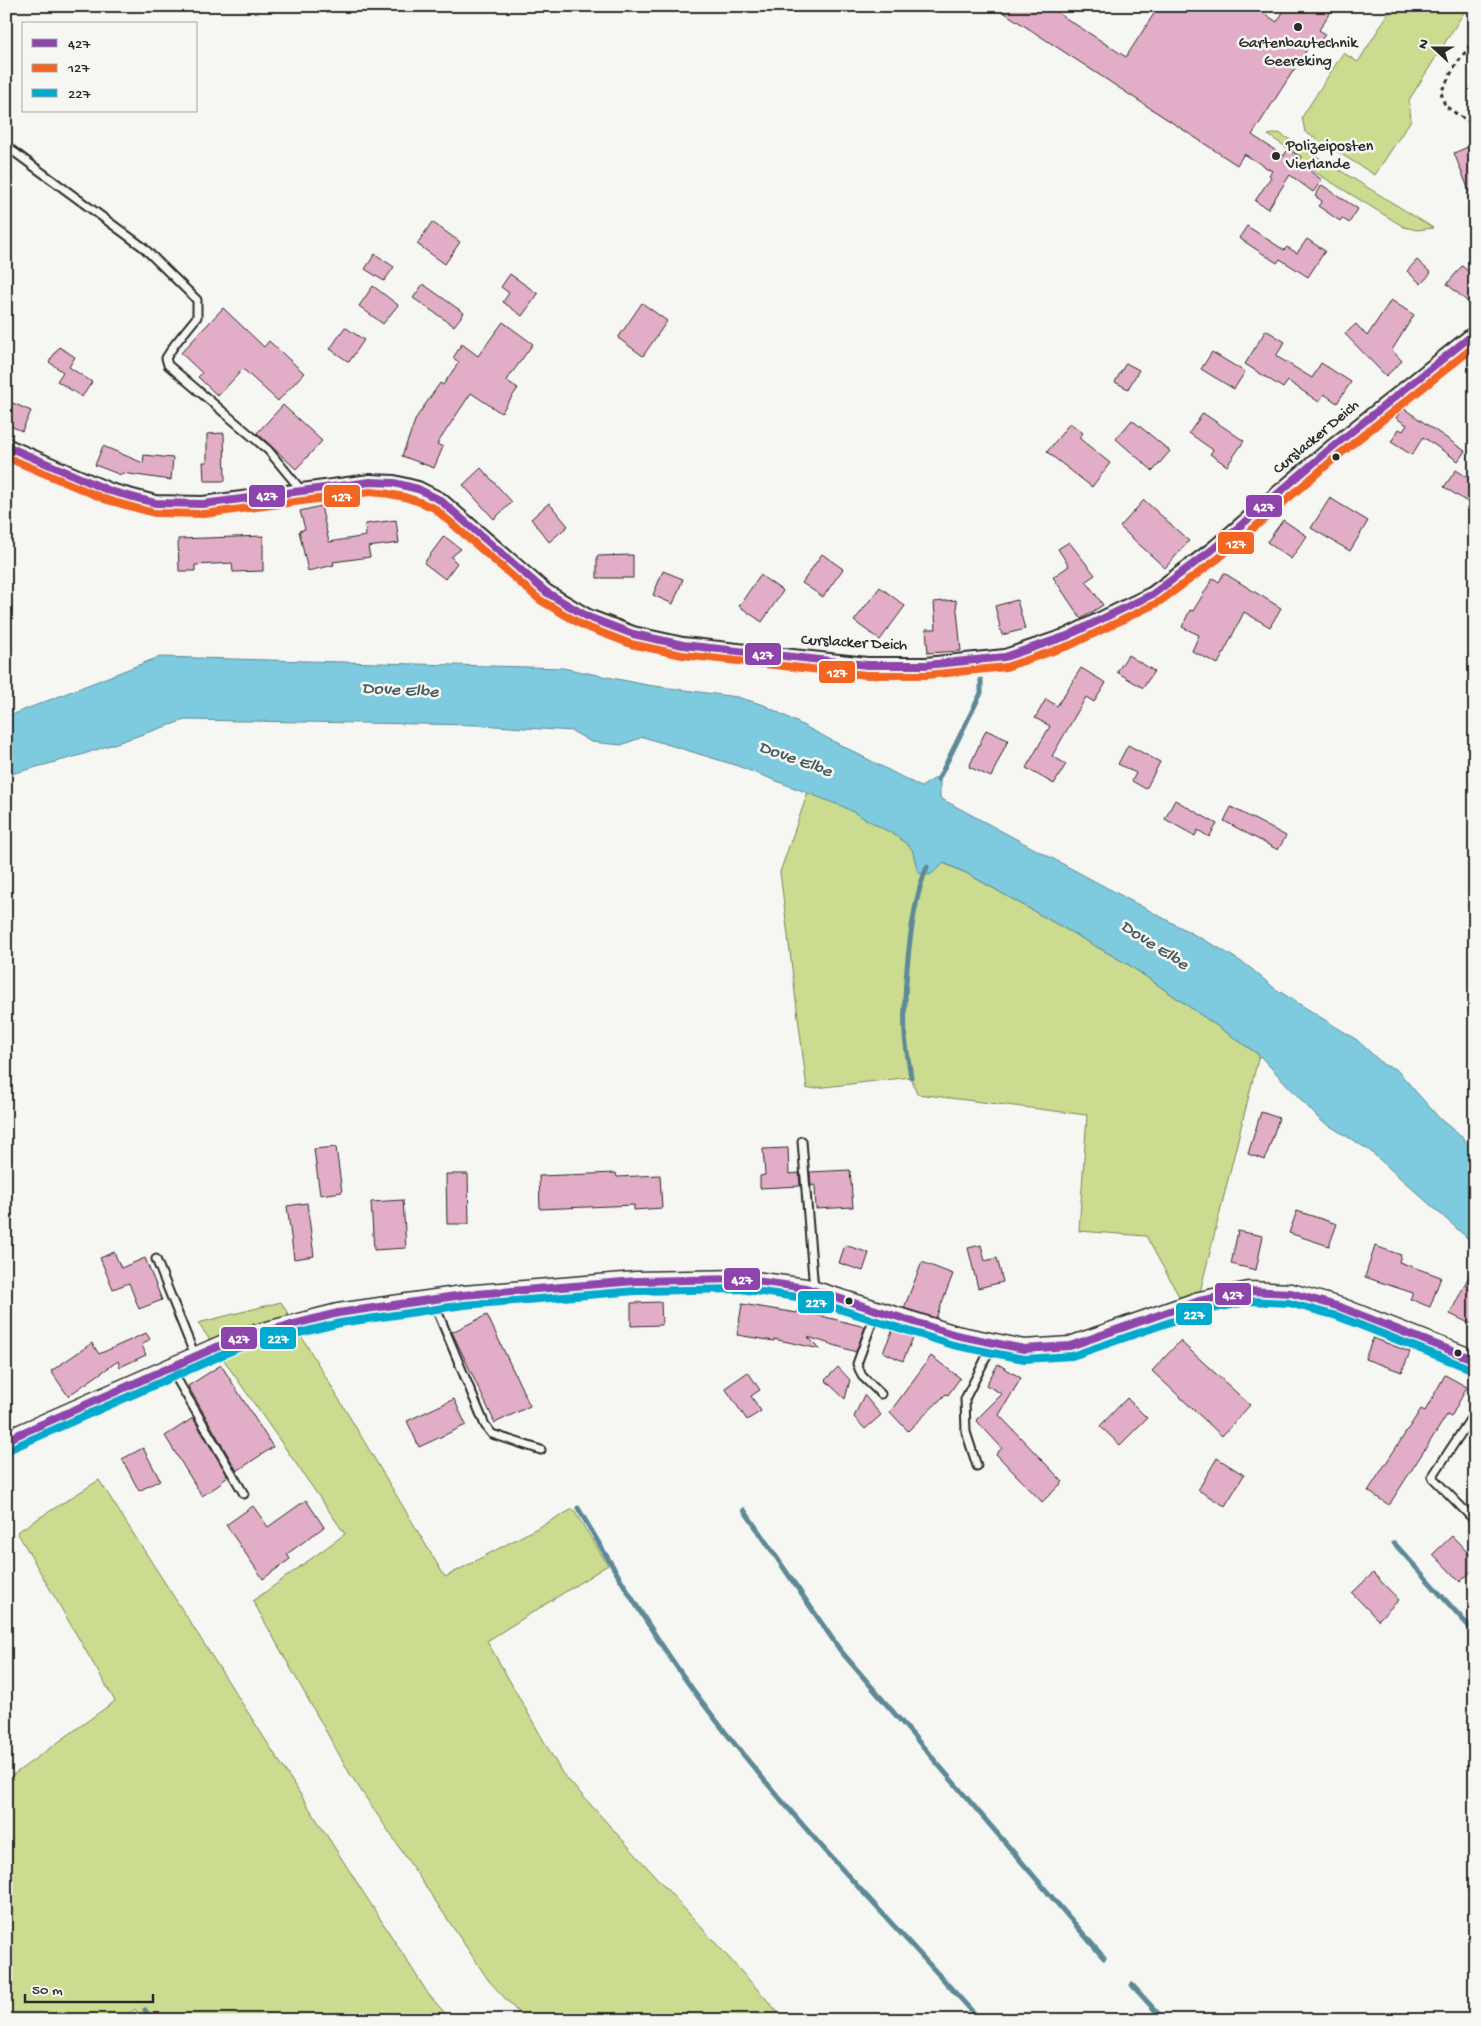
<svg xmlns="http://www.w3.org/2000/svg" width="1481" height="2026" viewBox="0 0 1481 2026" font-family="'Gochi Hand',sans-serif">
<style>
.green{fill:#cbdb8f;stroke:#7b835d}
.water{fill:#7ecade;stroke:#5d8a96}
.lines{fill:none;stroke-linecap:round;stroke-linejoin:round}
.stream{stroke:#5d8a96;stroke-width:5}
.building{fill:#e2adc6;stroke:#2b2b2b}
.service-casing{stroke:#2b2b2b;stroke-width:11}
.minor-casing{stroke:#2b2b2b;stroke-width:18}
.tertiary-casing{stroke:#2b2b2b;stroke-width:21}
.path{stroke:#2b2b2b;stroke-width:3;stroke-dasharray:4 4;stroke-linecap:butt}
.service{stroke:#f6f6f2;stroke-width:7}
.minor{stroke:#f6f6f2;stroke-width:14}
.tertiary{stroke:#f6f6f2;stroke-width:18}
.bus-1-casing{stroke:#f6f6f2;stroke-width:11}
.bus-2-casing{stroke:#f6f6f2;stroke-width:11}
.bus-3-casing{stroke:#f6f6f2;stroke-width:11}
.bus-1{stroke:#8e44ad;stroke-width:8}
.bus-2{stroke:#f26522;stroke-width:8}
.bus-3{stroke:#00a9ce;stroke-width:8}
.poi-dot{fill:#2b2b2b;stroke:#f6f6f2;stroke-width:2}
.labels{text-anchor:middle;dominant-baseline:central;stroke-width:5;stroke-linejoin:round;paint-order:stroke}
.poi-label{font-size:16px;fill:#2b2b2b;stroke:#f6f6f2}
.street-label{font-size:16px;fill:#2b2b2b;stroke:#f6f6f2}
.water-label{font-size:18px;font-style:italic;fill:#445b61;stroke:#f6f6f2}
.line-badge{stroke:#f6f6f2;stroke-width:2}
.badge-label{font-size:14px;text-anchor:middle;font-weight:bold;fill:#fff}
</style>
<rect width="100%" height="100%" fill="#f6f6f2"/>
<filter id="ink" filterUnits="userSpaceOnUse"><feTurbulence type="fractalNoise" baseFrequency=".02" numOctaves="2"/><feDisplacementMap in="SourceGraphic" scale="10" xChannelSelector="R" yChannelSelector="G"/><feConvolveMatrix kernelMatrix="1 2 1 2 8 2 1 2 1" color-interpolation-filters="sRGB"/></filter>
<g filter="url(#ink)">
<g class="green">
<path d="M1393,6H1468L1409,100L1411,120L1375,175L1305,132L1302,117L1343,53L1358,62Z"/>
<path d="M1279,133L1427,224L1433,228L1417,230L1404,227L1300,163L1301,157L1268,135Z"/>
<path d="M808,792C838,804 891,825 912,849C919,857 924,867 930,875L943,863L968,874L1129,965L1259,1055L1200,1292L1180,1298L1146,1236L1079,1231L1087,1115L917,1094L911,1077L807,1089L780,872Z"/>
<path d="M281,1302L445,1577L573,1509L608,1565L487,1641L562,1773L785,2020H525L489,1981L350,1774L253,1601L345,1534L198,1323Z"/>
<path d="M99,1480L429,1995L451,2020H142L135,2009L122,2020H6V1780L115,1701L17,1532Z"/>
</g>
<path class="water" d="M159,657L563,668L647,685L737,697L764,705L921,787L940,775V798L1219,948L1248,966L1274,988L1357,1040L1384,1065L1396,1069L1440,1119L1463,1138L1475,1152V1245L1369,1150L1320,1120L1259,1055L1129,965L968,874L944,863L930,875L918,873L912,849L898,837L844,807L735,765L643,737L621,745L591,742L572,731L479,725L185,720L81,755L11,774L6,778V717Z"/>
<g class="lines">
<g class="stream">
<path d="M938,780L981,693V680"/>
<path d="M911,1077C909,1063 906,1049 905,1035C903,991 910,907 927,867"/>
<path d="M578,1508C620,1579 661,1650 712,1715C794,1822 890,1920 980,2020"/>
<path d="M744,1510L840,1650L1104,1958"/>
<path d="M1394,1543L1475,1633"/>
<path d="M1132,1985L1164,2020"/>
<path d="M145,2010L151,2020"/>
</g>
</g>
<g class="building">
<path d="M994,6H1047L1126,57L1159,6H1253L1277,22L1287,6H1334L1319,30L1325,34L1317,47L1311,43L1252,135L1284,156L1288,149L1301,157L1298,162L1322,180L1313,192L1290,175L1268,209L1255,201L1271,177L1269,175L1272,171L1244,154L1237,165Z"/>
<path d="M1472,145L1475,153L1474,203L1454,153Z"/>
<path d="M1322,185L1358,209L1349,223L1342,218L1340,221L1318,206L1322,201L1315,196Z"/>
<path d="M432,222L460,242L445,264L417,244Z"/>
<path d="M1247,226L1284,250L1287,247L1297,253L1307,239L1325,251L1308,277L1280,259L1277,263L1239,238Z"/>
<path d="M375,254L394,267L384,281L365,269Z"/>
<path d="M1417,260L1431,273L1421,284L1407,271Z"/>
<path d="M1462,266L1475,277V294L1468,302L1447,284Z"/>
<path d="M510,274L538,294L522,316L503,302L509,293L501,287Z"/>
<path d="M423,284L464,313L454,326L413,298Z"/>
<path d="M373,286L398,305L383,324L359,306Z"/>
<path d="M1391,300L1414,315L1392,350L1402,361L1386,376L1345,334L1356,324L1367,336Z"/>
<path d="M642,303L667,321L643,356L618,338Z"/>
<path d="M223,308L264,347L269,341L304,373L278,401L243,369L218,396L198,377L202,373L181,353Z"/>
<path d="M503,322L533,344L509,377L507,381L518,388L501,413L471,393L437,444L443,447L434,468L402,456L416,418L440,383L443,385L459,362L453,358L462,344L478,356Z"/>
<path d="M345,327L364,340L349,362L330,349Z"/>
<path d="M1266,330L1285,342L1276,356L1312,378L1321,363L1351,382L1337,403L1324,394L1319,402L1288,381L1283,388L1245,364Z"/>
<path d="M59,347L75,357L69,367L92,382L82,397L57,381L63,372L49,362Z"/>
<path d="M1212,352L1245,372L1234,389L1201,369Z"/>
<path d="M1126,363L1139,370L1128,389L1115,382Z"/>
<path d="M6,400L31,411L22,431L6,424Z"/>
<path d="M283,405L322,441L296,469L257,433Z"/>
<path d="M1403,408L1465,451L1458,461L1423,437L1412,455L1391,442L1399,429L1403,431L1407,425L1396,418Z"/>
<path d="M1203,413L1244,441L1227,466L1210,454L1213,450L1189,433Z"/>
<path d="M1132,420L1170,451L1153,471L1116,439Z"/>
<path d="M1070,423L1083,433L1079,438L1110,463L1092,487L1047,452Z"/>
<path d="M224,433L225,481H204L203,462H207V434Z"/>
<path d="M103,446L143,463L144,455L173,458L171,480L122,473L121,475L95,465Z"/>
<path d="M481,468L512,502L494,519L463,485Z"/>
<path d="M1456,470L1475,482V507L1444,487Z"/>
<path d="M1330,498L1368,521L1350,551L1311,528Z"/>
<path d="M1144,500L1189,541L1165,568L1120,527Z"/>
<path d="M549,503L568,526L549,542L531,519Z"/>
<path d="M321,506L329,542L366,536L365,524L396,520L399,543L368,547L370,557L333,562L334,565L308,571L299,531L305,529L300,511Z"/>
<path d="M1283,520L1307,536L1291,559L1267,542Z"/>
<path d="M263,536V571L233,572L232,563L195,565V571H179L178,539Z"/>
<path d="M444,536L461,549L451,557L457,563L445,579L424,563Z"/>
<path d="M1069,542L1095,575L1086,581L1103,605L1081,619L1053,577L1069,566L1058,549Z"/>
<path d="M822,554L843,569L823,597L802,583Z"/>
<path d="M633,555V578H597V556Z"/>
<path d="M663,571L683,579L673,604L653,595Z"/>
<path d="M1224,573L1281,608L1270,627L1244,612L1218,664L1192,651L1199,635L1182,627L1190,610L1193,611L1213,578L1219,582Z"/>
<path d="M760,575L783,591L762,622L739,606Z"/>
<path d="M880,587L905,606L880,640L854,621Z"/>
<path d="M956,600L961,651L928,653L926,629H936L934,602Z"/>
<path d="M1017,600L1025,629L1002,635L995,606Z"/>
<path d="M1128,655L1154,671L1143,688L1117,672Z"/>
<path d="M1081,668L1106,683L1094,702L1086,697L1052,756L1066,764L1054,784L1026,768L1050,726L1035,718L1046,699L1057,706Z"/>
<path d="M986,730L1008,740L991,777L969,767Z"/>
<path d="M1128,745L1160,762L1146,789L1132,781L1136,773L1118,764Z"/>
<path d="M1175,800L1217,824L1209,837L1198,830L1195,836L1165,819Z"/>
<path d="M1231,807L1286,836L1278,850L1224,821Z"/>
<path d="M1261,1112L1279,1118L1265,1160L1248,1154Z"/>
<path d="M336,1147L342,1192L320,1195L314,1149Z"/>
<path d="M788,1148L789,1174L799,1173L800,1186L760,1188V1176L765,1175L763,1149Z"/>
<path d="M850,1170L853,1207L816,1209L815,1185L811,1186L810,1172Z"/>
<path d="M616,1173L617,1177L660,1175L662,1208L634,1210V1205L540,1209L539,1176Z"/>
<path d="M446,1174H468L469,1224H447Z"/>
<path d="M403,1200L406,1248L374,1250L371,1202Z"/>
<path d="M307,1203L314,1256L294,1259L287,1206Z"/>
<path d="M1297,1211L1337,1224L1329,1246L1289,1233Z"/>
<path d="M1238,1231L1263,1236L1256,1270L1231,1264Z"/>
<path d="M845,1245L869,1253L863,1271L839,1263Z"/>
<path d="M981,1245L985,1261L997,1258L1003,1282L978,1288L968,1248Z"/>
<path d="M1375,1246L1401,1255L1399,1262L1441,1277L1430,1307L1410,1299L1413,1293L1365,1277Z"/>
<path d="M114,1252L121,1268L145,1258L162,1300L139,1309L129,1283L113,1289L100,1258Z"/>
<path d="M922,1262L953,1274L936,1318L904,1308Z"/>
<path d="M1475,1264V1317L1471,1324L1450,1314Z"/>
<path d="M661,1302L662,1325L631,1326V1303Z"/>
<path d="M742,1304L797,1313L798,1310L865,1327L856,1352L808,1337L820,1349L774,1339V1341L737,1335Z"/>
<path d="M487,1315L530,1406L495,1423L452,1332Z"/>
<path d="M894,1327L915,1333L903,1361L883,1352Z"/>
<path d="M146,1333L150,1339L142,1345L146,1355L120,1367L118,1361L68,1396L51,1371L92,1343L99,1354Z"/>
<path d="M1373,1338L1410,1352L1402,1372L1365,1359Z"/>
<path d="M1180,1341L1250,1405L1222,1436L1152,1371Z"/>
<path d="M931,1356L960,1378L948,1395L946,1394L908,1431L890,1412Z"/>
<path d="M998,1364L1021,1378L999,1415L1063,1482L1042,1502L996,1454L1002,1448L976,1420L1002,1394L986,1385Z"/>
<path d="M221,1365L273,1447L237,1471L188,1386Z"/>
<path d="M838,1367L850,1380L845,1399L825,1380Z"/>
<path d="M748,1372L760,1390L751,1396L761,1411L747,1420L725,1388Z"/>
<path d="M1445,1375L1467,1387L1451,1417L1447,1415L1389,1505L1368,1491L1421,1409L1425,1411Z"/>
<path d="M864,1395L881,1415L865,1429L854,1417Z"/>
<path d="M1127,1398L1147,1418L1120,1445L1100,1426Z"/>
<path d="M454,1399L466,1425L419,1447L407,1421Z"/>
<path d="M193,1418L228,1476L221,1481L222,1483L202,1496L165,1436Z"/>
<path d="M143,1448L160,1480L139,1491L122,1459Z"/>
<path d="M1217,1458L1244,1475L1225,1506L1198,1490Z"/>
<path d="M306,1500L324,1527L287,1554L290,1559L263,1579L226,1525L253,1506L268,1527Z"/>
<path d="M1452,1536L1475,1560V1568L1460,1582L1433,1554Z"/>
<path d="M1373,1573L1399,1600L1378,1620L1352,1593Z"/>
</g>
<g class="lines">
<g class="service-casing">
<g id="service">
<path d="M6,146L143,247L197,300V317L175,344L166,358L168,365L268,450L302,491"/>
<path d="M802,1141L814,1290"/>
<path d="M156,1259L195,1356"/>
<path d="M433,1301L485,1425L492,1434L541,1450"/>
<path d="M877,1309L857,1364L862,1376L881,1394"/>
<path d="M171,1369L244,1494"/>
<path d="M1475,1412L1432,1477L1475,1521"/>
<path d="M977,1466L966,1432L965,1399L993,1344"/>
</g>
</g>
<g class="minor-casing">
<path id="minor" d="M6,446L110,491L155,503L203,504L370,482L394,483L418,489L440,500L546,592L588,617L633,634L683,645L867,665H926L1005,657L1067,636L1153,594L1212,550L1330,449L1475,333"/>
</g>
<g class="tertiary-casing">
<path id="tertiary" d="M6,1440L235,1339L338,1313L463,1295L636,1281L741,1279L806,1288L956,1335L1024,1349L1070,1346L1199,1301L1249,1291L1291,1293L1340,1307L1475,1360"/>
</g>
<path class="path" d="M1475,39L1455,66L1441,92L1445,106L1475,126"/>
<use href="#service" class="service"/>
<use href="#minor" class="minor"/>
<use href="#tertiary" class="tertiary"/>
<g class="bus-1-casing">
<g id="bus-1">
<path d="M6,446L110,491L155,503L203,504L370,482L394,483L418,489L440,500L546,592L588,617L633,634L683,645L867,665H926L1005,657L1067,636L1153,594L1212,550L1330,449L1475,333"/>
<path d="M6,1440L235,1339L338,1313L463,1295L636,1281L741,1279L806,1288L956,1335L1024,1349L1070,1346L1199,1301L1249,1291L1291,1293L1340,1307L1475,1360"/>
</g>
</g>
<g class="bus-2-casing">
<path id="bus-2" d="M6,457L107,500L154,513L204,514L370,492C394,493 413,498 434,508L540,600L584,626L631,644L682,655L866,675H927L1006,667L1071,645L1159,602L1219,558L1336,457L1475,346"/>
</g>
<g class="bus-3-casing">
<path id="bus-3" d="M10,1449L238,1348L340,1323L464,1305L636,1291L740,1289L804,1298L953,1345L1024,1359L1072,1356L1202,1311L1250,1301L1289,1303L1337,1316L1471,1369"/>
</g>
<use href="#bus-1" class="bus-1"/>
<use href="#bus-2" class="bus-2"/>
<use href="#bus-3" class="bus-3"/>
</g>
</g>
<g class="poi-dot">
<circle cx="1298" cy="27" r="5"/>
<circle cx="1276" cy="156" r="5"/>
<circle cx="1336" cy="457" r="4.5"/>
<circle cx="849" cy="1301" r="4.5"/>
<circle cx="1458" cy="1353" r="4.5"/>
</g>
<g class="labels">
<g class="poi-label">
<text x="1298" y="44">Gartenbautechnik<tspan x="1298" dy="18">Geereking</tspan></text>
<text x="1286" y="147" text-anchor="start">Polizeiposten<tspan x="1286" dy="18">Vierlande</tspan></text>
</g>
<g class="street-label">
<text transform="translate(1317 438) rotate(-40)">Curslacker Deich</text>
<text transform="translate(854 644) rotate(3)">Curslacker Deich</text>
</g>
<g class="water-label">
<text transform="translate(400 691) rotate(3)">Dove Elbe</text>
<text transform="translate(795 760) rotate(20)">Dove Elbe</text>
<text transform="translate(1154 946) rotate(33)">Dove Elbe</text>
</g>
</g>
<g class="line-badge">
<rect x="248" y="484" width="38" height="24" rx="5" fill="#8e44ad"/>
<rect x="323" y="484" width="38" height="24" rx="5" fill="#f26522"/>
<rect x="1245" y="494" width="38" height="24" rx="5" fill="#8e44ad"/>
<rect x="1217" y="531" width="38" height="24" rx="5" fill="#f26522"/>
<rect x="744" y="642" width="38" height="24" rx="5" fill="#8e44ad"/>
<rect x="818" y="660" width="38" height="24" rx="5" fill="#f26522"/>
<rect x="723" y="1267" width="38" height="24" rx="5" fill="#8e44ad"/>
<rect x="1214" y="1282" width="38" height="24" rx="5" fill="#8e44ad"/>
<rect x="797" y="1290" width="38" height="24" rx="5" fill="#00a9ce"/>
<rect x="1175" y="1302" width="38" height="24" rx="5" fill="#00a9ce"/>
<rect x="220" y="1326" width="38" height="24" rx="5" fill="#8e44ad"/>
<rect x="259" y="1326" width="38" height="24" rx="5" fill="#00a9ce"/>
</g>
<g class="badge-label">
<text x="267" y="500">427</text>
<text x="342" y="501">127</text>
<text x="1264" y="511">427</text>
<text x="1236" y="548">127</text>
<text x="763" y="659">427</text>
<text x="837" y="677">127</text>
<text x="742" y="1284">427</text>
<text x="1233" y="1299">427</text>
<text x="816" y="1307">227</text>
<text x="1194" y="1319">227</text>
<text x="239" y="1343">427</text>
<text x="278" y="1343">227</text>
</g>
<rect width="1481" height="2026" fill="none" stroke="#f6f6f2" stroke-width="25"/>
<rect x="12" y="12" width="1456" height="2001" fill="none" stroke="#2b2b2b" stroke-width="2" filter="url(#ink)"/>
<rect x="22" y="22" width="175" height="90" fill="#f6f6f2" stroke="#a5a5a2"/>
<rect x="32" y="39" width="25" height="8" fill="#8e44ad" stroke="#a5a5a2"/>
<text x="68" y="48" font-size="15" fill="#2b2b2b">427</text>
<rect x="32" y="64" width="25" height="8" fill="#f26522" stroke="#a5a5a2"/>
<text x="68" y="72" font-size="15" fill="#2b2b2b">127</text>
<rect x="32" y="89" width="25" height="8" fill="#00a9ce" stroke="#a5a5a2"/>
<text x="68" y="98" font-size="15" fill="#2b2b2b">227</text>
<g transform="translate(1434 48) rotate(291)" stroke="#f6f6f2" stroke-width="4" paint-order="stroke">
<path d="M0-4L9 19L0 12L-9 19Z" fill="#2b2b2b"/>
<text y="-8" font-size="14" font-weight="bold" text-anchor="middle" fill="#2b2b2b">N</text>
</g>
<path d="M25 1994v8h128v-8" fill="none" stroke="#2b2b2b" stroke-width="2.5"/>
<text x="32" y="1994" font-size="15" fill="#2b2b2b" stroke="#f6f6f2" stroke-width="4" paint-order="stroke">50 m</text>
</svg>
